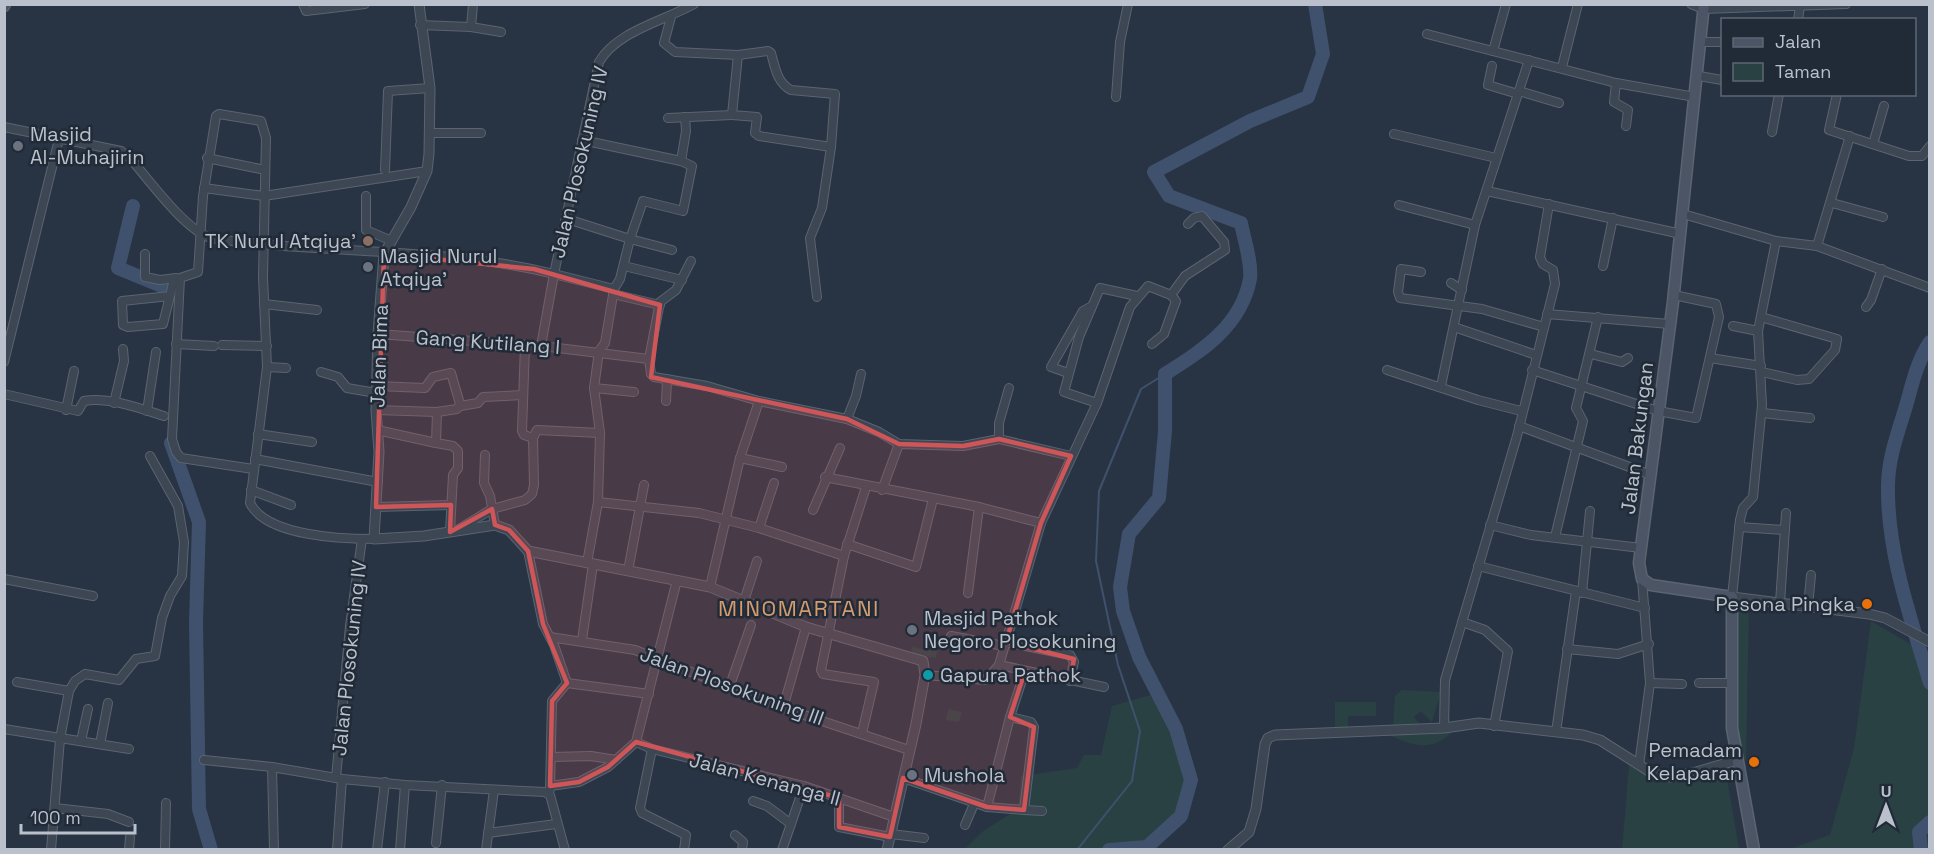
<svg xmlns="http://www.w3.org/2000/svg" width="1934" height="854" viewBox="0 0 1934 854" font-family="'Space Grotesk',sans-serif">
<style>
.green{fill:#2a4144}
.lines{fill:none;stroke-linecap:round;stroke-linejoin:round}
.stream{stroke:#3f516c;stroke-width:2}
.river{stroke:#3f516c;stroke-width:14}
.minor-casing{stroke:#5b6470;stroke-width:10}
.tertiary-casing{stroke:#5b6470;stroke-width:11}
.secondary-casing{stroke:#5b6470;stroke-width:13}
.minor{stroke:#3d4653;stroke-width:8}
.tertiary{stroke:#3d4653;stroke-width:9}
.secondary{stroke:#4b5566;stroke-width:10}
.marked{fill:#ce5659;fill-opacity:0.2;stroke:#ce5659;stroke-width:4.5;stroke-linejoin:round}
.worship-dot{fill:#6b7280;stroke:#212b38;stroke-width:2}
.education-dot{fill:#8d6e63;stroke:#212b38;stroke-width:2}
.food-dot{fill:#e8710a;stroke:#212b38;stroke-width:2}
.culture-dot{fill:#0f9aa8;stroke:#212b38;stroke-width:2}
.labels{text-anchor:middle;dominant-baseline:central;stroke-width:5;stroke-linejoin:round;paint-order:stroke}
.poi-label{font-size:20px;fill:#bac1cc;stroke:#212b38;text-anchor:start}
.street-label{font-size:20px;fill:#bac1cc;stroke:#212b38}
.quarter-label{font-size:22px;letter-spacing:1.5px;fill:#d49b6e;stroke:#212b38}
</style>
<rect width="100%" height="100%" fill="#283443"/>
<g class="green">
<path d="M1728,599L1749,602L1746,760L1732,758L1727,699Z"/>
<path d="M1871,621L1929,655V849H1790L1830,835L1854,748Z"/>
<path d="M929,639L939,640L936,658L911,655L912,647L927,650Z"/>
<path d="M1402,690L1441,692L1432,722L1421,711L1414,717L1424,729L1393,728L1395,696Z"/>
<path d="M1151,695C1171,730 1198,776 1177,816C1172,827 1155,837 1147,845H1111L1105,850H964L982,832L1018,809L1021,776L1077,768L1084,755H1101L1112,706Z"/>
<path d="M1335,702H1376V716H1348V727H1335Z"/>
<path d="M948,709L962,712L959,722L946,720Z"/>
<path d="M1434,730L1451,733C1429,753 1412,745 1387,734Z"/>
<path d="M1629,765C1664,786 1688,774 1725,766L1739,849L1622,850Z"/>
</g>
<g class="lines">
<path class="stream" d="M1077,850L1132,781L1140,731L1118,665L1096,561L1099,491L1141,389L1165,374"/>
<g class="river">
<path d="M133,206L118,268L162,286"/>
<path d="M1930,342C1917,361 1912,385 1906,406C1898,432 1888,459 1888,486C1887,553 1911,619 1930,683"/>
<path d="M171,443L199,522L196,622L199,809L211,850"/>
<path d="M1109,850L1147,847L1181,816L1191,780L1176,729L1139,657L1123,611L1120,587L1129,534L1159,498L1165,431V374C1203,350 1241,326 1250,279C1252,263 1244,239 1241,223L1169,196L1154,172L1250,121L1308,97L1323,54L1315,4"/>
<path d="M1921,850L1919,832L1930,822"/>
</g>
<g class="minor-casing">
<g id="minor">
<path d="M303,4L306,11L365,4"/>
<path d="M1691,4L1704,9L1846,4"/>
<path d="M671,17L664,43L675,52L738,55L768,51L771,53C775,67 777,83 791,90L835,94L831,147L759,136L755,133L757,117L732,115L738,55"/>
<path d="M1798,20L1800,6"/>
<path d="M420,25L471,27L501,32"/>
<path d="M471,27L473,4"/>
<path d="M1427,34L1616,83L1695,97"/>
<path d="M1702,42H1722"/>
<path d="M1493,51L1506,4"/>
<path d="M1492,66L1488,85L1518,94"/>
<path d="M1562,67L1578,4"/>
<path d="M1699,76L1722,80"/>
<path d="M1616,83L1614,102L1628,110L1626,126"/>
<path d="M1519,91L1559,103"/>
<path d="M1837,94L1829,130L1909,156H1922L1930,146"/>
<path d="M1116,97L1120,42L1128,4"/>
<path d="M668,118L732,115"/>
<path d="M4,127L121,151L130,158C149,180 185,230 211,238C324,255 442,246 554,274L599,62C617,31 664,21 694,4"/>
<path d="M1772,132L1779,94"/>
<path d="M430,133H481"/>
<path d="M1394,134L1496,158"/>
<path d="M582,140L681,161L692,166L683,211L643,201L630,239L672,250"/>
<path d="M1873,144L1884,106"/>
<path d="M207,158L265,170"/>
<path d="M681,161L686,131L685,117"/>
<path d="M385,170L388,91L430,88"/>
<path d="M204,188L264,196L427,171"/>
<path d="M1487,191L1681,234"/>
<path d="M366,196V230L392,241"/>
<path d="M1832,203L1883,217"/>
<path d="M1399,205L1475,225"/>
<path d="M1683,214L1776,241L1817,246L1850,136"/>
<path d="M567,219L630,239L620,279L614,289"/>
<path d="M1817,246L1930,288"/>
<path d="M145,254V277L160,280L176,278"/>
<path d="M624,266L682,280"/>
<path d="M1603,266L1613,218"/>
<path d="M1421,272L1401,269L1398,292L1400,298L1482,309L1544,327"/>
<path d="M1451,283L1462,290"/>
<path d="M613,294L660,305"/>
<path d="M170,296L163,324L128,327L123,325L122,301L170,296L174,279"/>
<path d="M817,297L810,238L822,208L831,147"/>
<path d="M264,304L317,310"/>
<path d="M1866,307L1871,300L1882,269"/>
<path d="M1547,314L1670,324"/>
<path d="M1761,317L1837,339L1835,350L1809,379L1797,380L1762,372"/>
<path d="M1733,326L1758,331"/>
<path d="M1454,327L1536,355"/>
<path d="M378,334L541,346L649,359L651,374L654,377L707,386L759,401L847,419L879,432L899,444L963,446L999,439L1071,456"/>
<path d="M176,344L214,346"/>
<path d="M1152,344L1164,334L1176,301L1171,295"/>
<path d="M222,345L267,346"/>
<path d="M541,346L554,274L614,289L605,343L599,351L594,388L600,433L598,502L587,563"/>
<path d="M1591,354L1622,362L1628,358"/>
<path d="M1710,358L1761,366"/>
<path d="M649,359L660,302L676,290L691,261"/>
<path d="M4,362L59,139"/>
<path d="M267,367L286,368"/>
<path d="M1387,370L1478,400L1521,411"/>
<path d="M1532,370L1658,411L1696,418L1719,317L1716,304L1674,295"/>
<path d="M321,372L338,377L347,388L376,393"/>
<path d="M1068,373L1051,367L1083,311L1092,306"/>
<path d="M1441,386L1475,225L1529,60"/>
<path d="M594,388L634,392"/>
<path d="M4,394L78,411L84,401C108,396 142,409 164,416"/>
<path d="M666,401L667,379"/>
<path d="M114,403L124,361L123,349"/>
<path d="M1097,403L1064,392L1079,337L1100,288L1137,296"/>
<path d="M460,406L478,403L483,397L523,395"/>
<path d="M66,410L74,371"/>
<path d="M376,410L437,412L457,409L460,404L451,373L433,377L425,388L377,386"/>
<path d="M147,411L156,352"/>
<path d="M437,412L436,443L453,446L458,451V468L453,475L450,532"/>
<path d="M1762,413L1810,418"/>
<path d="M847,419L856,396L861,374"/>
<path d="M1519,426L1651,475"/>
<path d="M377,430L436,443"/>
<path d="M258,434L312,442"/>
<path d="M533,438L537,430L600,433"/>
<path d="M999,439V423L1009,388"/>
<path d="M485,455L484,483L490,496L495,525"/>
<path d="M740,458L782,467"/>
<path d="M255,459L378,482"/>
<path d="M253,469L181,458L176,452L172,439L180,278L198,272L203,196L216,116L219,114L261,121L266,138L263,277L267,367L250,503C266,536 341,539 374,539"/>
<path d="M825,477L979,507L1041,523"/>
<path d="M251,490L291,505"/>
<path d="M882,490L899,444"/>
<path d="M598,502L699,513L759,528L844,556"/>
<path d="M376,507L451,505"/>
<path d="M813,510L840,448"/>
<path d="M1490,525L1531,535L1641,548"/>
<path d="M1739,527L1785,530"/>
<path d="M759,528L774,483"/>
<path d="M459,529L492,509L525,500L532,494L534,485L533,438L524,435L522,431L525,345"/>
<path d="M1555,537L1583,421L1576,408L1598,317"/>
<path d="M847,544L916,567L933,499"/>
<path d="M528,551L543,624L554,645L567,683L552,701L550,789"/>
<path d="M1478,566L1645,608"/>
<path d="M628,571L644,485"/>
<path d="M4,579L93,596"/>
<path d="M710,587L740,458L759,401"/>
<path d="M968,593L979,507"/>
<path d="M1582,593L1590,511"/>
<path d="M1732,597L1740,520L1743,508L1753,497L1762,405L1758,331L1776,241"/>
<path d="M744,601L757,561"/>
<path d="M1780,603L1786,513"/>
<path d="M1808,607L1811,575"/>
<path d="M1462,622L1485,630L1508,651L1494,726"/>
<path d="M951,636L1004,646"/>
<path d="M550,637L635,650L783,708L909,750"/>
<path d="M582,640L593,564"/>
<path d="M1006,642L1070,655L1074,662L1070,681"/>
<path d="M1567,649L1618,654L1649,644"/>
<path d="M999,665L1104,687"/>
<path d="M925,675L986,680L999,665L1041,523L1097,403L1130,307L1148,286L1171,295L1185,276L1225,250L1224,242L1202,216L1194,218L1188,224"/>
<path d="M17,682L69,691"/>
<path d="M567,683L649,694"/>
<path d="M1650,683L1682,684"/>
<path d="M1699,683H1730"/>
<path d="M729,688L751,625"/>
<path d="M783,708L806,627"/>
<path d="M1444,728L1445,680L1517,436L1555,284L1553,270L1543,264L1540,257L1549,204"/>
<path d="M4,729L129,749"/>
<path d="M1556,732L1576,591"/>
<path d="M862,733L874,682L823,674L821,670L844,556L866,487"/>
<path d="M81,741L88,709"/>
<path d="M636,742L652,749L804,786L894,817"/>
<path d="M100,744L108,703"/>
<path d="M652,749L640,808L642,813L686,835L684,850"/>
<path d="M552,757L591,756L616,760"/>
<path d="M204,760L272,767"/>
<path d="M1639,765L1650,683L1642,579"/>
<path d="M336,778L350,626L362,539"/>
<path d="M903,778L987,807L1024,810L1034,727L1031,722L1010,717L1025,671"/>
<path d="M550,786L579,782L608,767L636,742L677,580"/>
<path d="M839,798V827L890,837"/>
<path d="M753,801L767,806L791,824"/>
<path d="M987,807L1010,717"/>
<path d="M55,808L108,814L129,822"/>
<path d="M1024,810L1042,811"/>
<path d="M965,825L974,804"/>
<path d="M488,833L556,824"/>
<path d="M891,834L924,838"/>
<path d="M735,835L743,842L742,850"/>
<path d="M436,843L442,785"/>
<path d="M51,850L60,739L69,691L75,681L85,674L119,680L136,659L155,656L162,618L170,596L182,576L184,542L178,506L150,456"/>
<path d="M129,850L130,837"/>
<path d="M165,850L166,803"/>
<path d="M274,850L272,767L342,779L405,785L545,792L550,795L565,850"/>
<path d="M337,850L342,779"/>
<path d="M377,850L385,782"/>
<path d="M400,850L405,785"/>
<path d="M486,850L494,790"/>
<path d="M782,850L804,786"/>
</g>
</g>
<g class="tertiary-casing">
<g id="tertiary">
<path d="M419,4L430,88L429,154L427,171L411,207L384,254L378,334L376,410L379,452L374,539L424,536L495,525L509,530L528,551L710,587L806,627L923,661L925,675L916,724L887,850"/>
<path d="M1732,597L1869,614L1885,618L1930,642"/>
<path d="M1228,850L1249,832L1256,809L1265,744L1268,738L1275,735L1444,728L1479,723L1583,735L1600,740L1652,773L1670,777L1693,773L1737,760"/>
</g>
</g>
<g class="secondary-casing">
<g id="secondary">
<path d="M1704,4L1673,302L1639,563L1642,579L1651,585L1732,597V728L1754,850"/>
<path d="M4,6L5,4"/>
</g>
</g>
<use href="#minor" class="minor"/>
<use href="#tertiary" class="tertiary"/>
<use href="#secondary" class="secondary"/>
</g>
<path class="marked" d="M384,254L534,269L660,305L651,377L847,419L899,444L963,446L999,439L1071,456L1041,523L1006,642L1074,659L1070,681L1025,671L1010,717L1034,727L1024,810L987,807L903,778L890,837L839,827V798L636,742L608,767L579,782L550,786L552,701L567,683L543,624L528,551L509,530L495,525L492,509L450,532L451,505L376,507Z"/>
<g class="worship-dot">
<circle cx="18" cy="146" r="6"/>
<circle cx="368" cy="267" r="6"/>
<circle cx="912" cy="630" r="6"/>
<circle cx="912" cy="775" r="6"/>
</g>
<circle class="education-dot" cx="368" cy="241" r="6"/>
<g class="food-dot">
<circle cx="1867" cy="604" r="6"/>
<circle cx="1754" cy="762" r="6"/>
</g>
<circle class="culture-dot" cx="928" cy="675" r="6"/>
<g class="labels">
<g class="poi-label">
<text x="30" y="134">Masjid<tspan x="30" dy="23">Al-Muhajirin</tspan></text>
<text x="356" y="241" text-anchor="end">TK Nurul Atqiya'</text>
<text x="380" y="256">Masjid Nurul<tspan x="380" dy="23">Atqiya'</tspan></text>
<text x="1855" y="604" text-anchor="end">Pesona Pingka</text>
<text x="924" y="618">Masjid Pathok<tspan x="924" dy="23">Negoro Plosokuning</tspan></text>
<text x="940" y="675">Gapura Pathok</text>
<text x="1742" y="750" text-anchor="end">Pemadam<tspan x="1742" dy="23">Kelaparan</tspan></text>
<text x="924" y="775">Mushola</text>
</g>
<g class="street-label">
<text transform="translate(579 162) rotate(-77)">Jalan Plosokuning IV</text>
<text transform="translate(488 342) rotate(4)">Gang Kutilang I</text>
<text transform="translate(379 356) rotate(-88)">Jalan Bima</text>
<text transform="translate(1637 438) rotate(-83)">Jalan Bakungan</text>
<text transform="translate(349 658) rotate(-84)">Jalan Plosokuning IV</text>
<text transform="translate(732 686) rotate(20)">Jalan Plosokuning III</text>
<text transform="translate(765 779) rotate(15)">Jalan Kenanga II</text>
</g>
<g class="quarter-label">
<text x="799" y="608">MINOMARTANI</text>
</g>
</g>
<rect width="1934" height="854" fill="none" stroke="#bac1cc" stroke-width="12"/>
<rect x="1721" y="18" width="195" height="78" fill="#212b38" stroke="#5e6773" stroke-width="1.5"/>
<rect x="1733" y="38" width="30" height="9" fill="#4b5566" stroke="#5e6773" stroke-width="1.5"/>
<text x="1775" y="48" font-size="18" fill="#bac1cc">Jalan</text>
<rect x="1733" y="63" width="30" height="18" fill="#2a4144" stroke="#5e6773" stroke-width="1.5"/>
<text x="1775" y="78" font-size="18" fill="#bac1cc">Taman</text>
<g transform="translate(1886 806)" stroke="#212b38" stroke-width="4.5" paint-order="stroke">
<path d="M0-4.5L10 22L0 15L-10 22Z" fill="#bac1cc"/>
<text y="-9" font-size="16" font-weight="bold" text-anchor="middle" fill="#bac1cc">U</text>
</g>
<path d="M21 824v9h114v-9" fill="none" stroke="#bac1cc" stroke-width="3"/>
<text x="30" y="824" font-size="18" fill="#bac1cc" stroke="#212b38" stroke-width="4.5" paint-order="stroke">100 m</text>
</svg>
